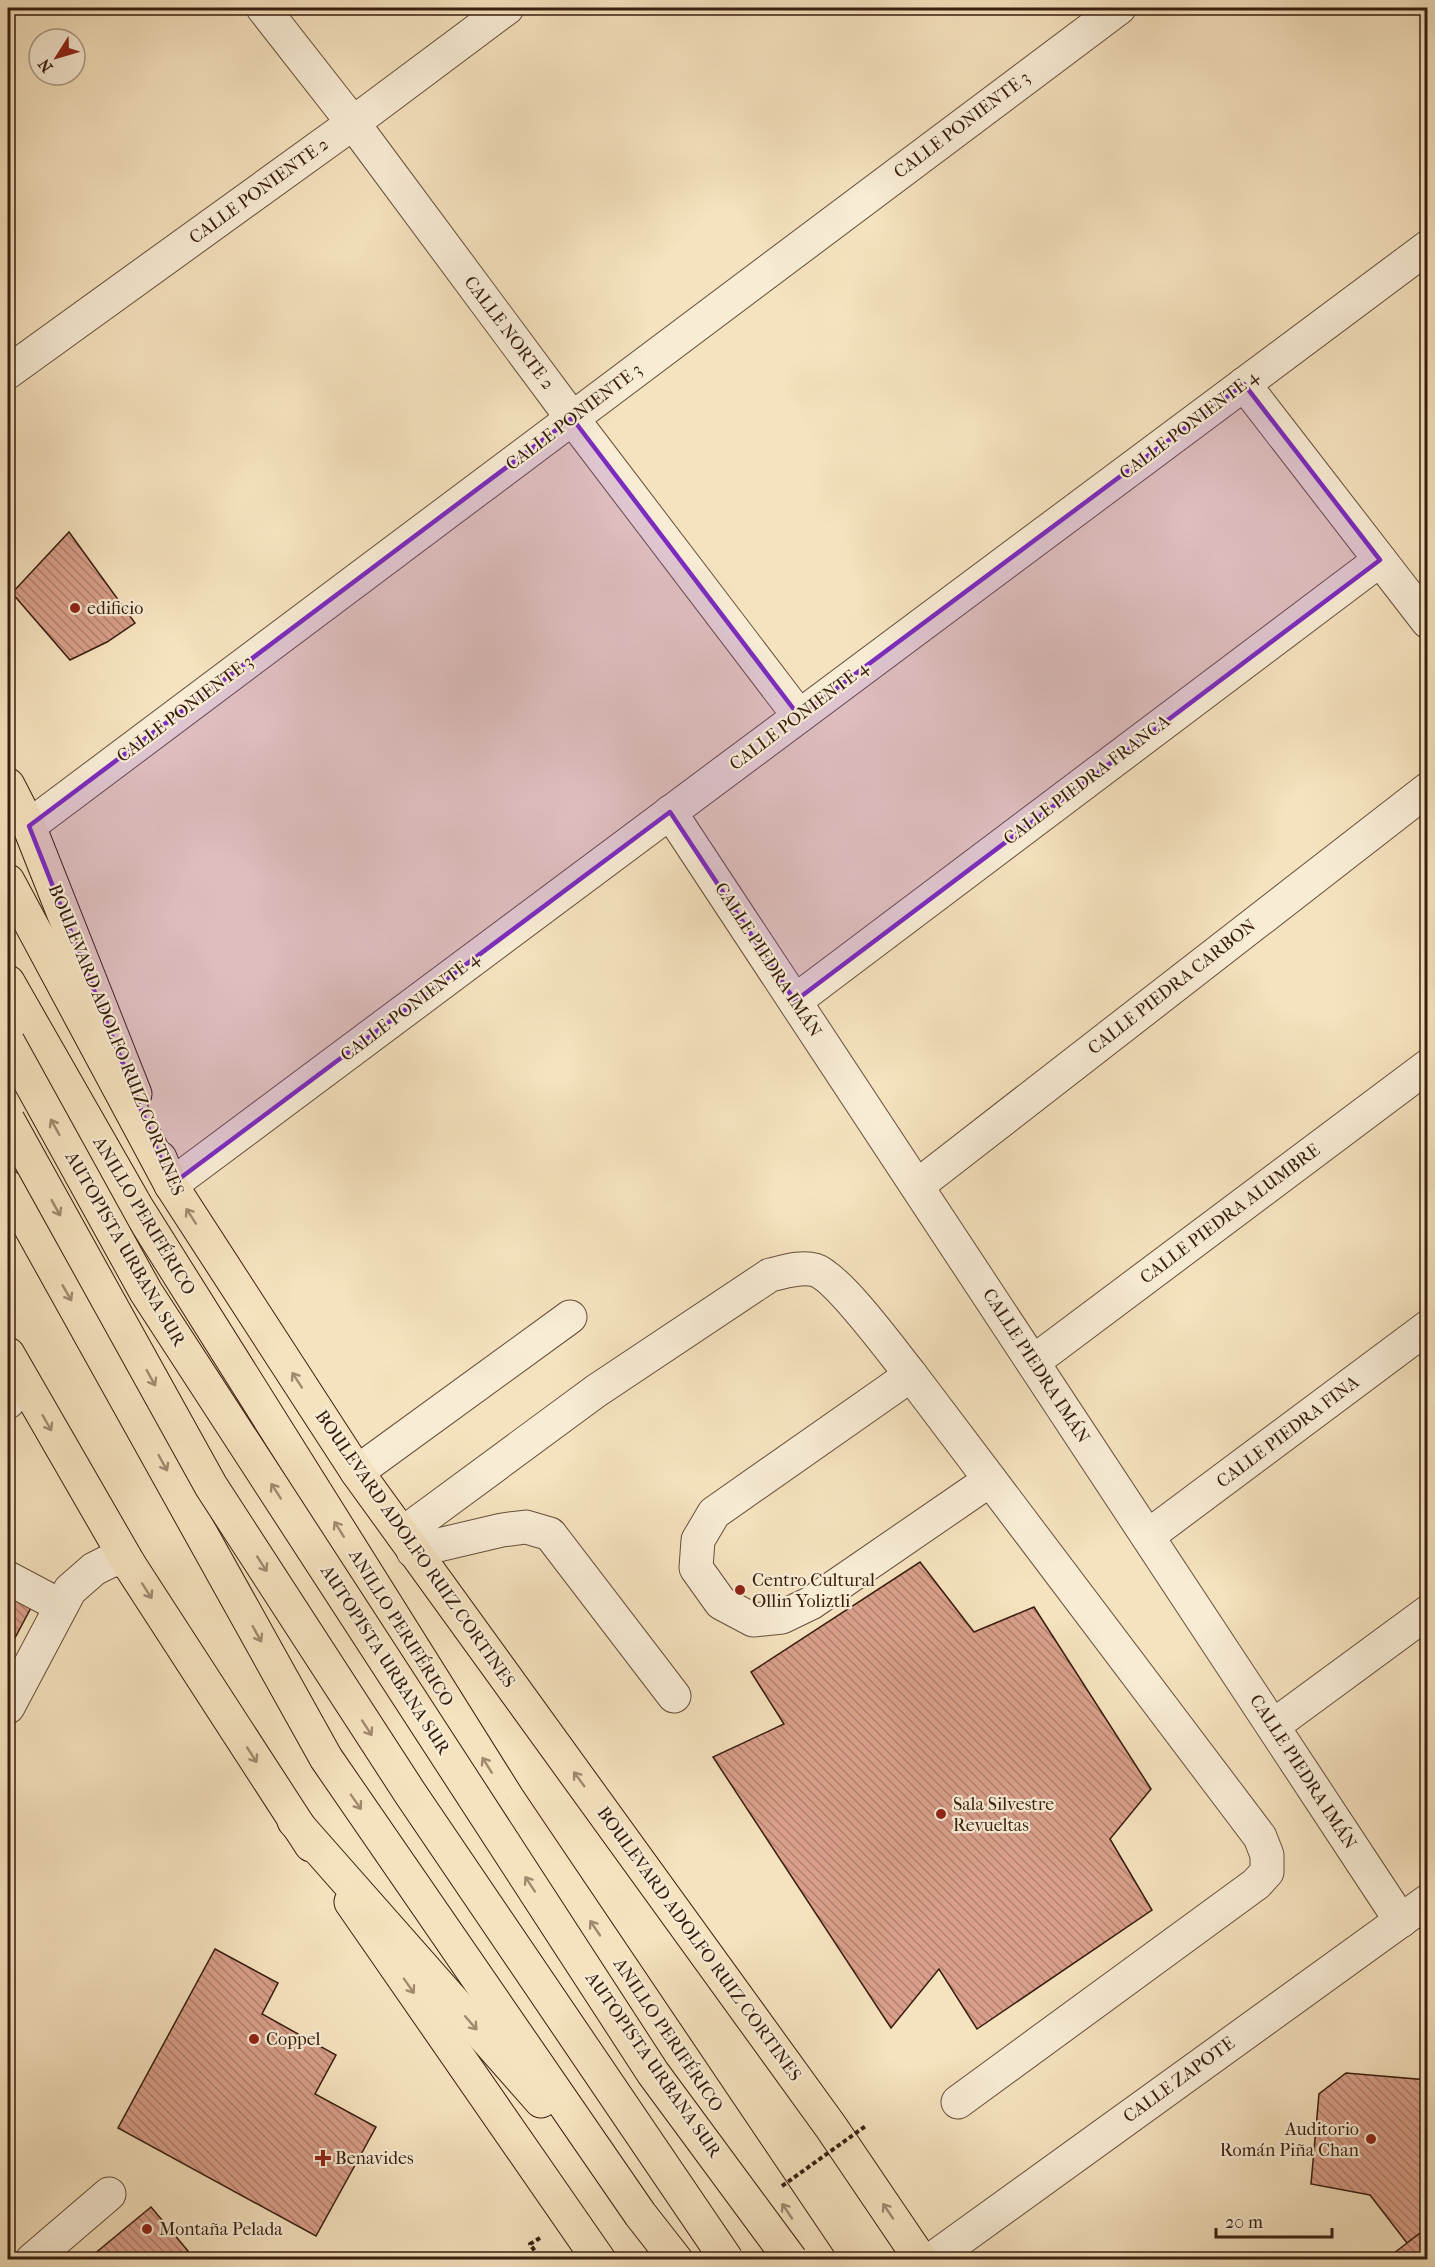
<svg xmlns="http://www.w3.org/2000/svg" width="1435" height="2267" viewBox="0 0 1435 2267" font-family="'IM FELL French Canon',serif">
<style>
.building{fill:url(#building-back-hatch);stroke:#371d0e;stroke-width:1.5}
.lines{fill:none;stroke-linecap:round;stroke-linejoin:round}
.minor-casing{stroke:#664e3a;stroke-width:35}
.major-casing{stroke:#371d0e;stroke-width:35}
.highway-casing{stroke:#371d0e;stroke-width:35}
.path{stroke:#371d0e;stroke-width:4;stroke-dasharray:4.5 3;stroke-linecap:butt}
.minor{stroke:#f8ecd5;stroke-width:33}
.major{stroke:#f5e2be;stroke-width:33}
.highway{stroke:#f5e2be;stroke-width:33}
.highway-bridge-casing{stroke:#371d0e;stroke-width:35;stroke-linecap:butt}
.path-bridge{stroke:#371d0e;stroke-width:4;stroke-dasharray:4.5 3;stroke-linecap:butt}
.highway-bridge{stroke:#f5e2be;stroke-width:33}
.oneway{stroke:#a0896f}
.marked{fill:#7b2cbf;fill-opacity:0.2;stroke:#7b2cbf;stroke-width:4.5;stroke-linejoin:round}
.poi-dot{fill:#8f2418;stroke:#f8ecd5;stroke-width:2}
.labels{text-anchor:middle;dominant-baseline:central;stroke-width:4.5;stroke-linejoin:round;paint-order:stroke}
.street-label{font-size:18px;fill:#371d0e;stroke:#f8ecd5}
.poi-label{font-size:18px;fill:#371d0e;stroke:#f8ecd5;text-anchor:start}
</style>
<defs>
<pattern id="building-back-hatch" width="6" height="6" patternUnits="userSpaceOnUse" patternTransform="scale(1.5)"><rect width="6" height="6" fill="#d99f8a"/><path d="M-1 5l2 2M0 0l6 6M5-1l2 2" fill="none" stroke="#b1816f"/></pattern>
</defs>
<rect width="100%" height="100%" fill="#f5e2be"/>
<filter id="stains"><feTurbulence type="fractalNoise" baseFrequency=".00333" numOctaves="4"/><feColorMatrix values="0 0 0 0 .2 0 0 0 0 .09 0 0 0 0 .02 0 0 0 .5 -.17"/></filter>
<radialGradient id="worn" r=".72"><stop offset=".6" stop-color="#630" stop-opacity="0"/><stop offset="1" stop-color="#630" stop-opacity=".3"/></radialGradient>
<g class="building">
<path d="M69,532L135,623L107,642L70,660L12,593Z"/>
<path d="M920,1562L974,1632L1034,1607L1151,1789L1110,1839L1152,1910L977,2029L939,1969L891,2028L713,1757L784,1724L751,1672Z"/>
<path d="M8,1590L33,1604L8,1651Z"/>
<path d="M215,1949L278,1983L262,2014L336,2055L315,2094L376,2127L316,2236L118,2128Z"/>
<path d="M1346,2073L1428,2080V2227L1407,2243L1370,2195L1311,2184L1319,2094Z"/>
<path d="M151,2207L188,2251L177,2260H87Z"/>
<path d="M1428,2227V2260H1385L1407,2243Z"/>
</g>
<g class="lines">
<g class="minor-casing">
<g id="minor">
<path d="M263,8L353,123L572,418L799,716"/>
<path d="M8,372L353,123L507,8"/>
<path d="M1244,384L1428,622"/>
<path d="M670,812L1401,1921"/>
<path d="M29,826L1119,8"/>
<path d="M795,1001L1380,560"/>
<path d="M171,1185L1428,247"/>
<path d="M917,1186L1428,789"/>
<path d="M1033,1362L1428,1066"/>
<path d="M911,1375L714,1513L698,1540L696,1568L721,1603L753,1620L782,1617L811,1603L990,1480"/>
<path d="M8,1402L19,1375"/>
<path d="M357,1472L570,1317"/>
<path d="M402,1534L596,1391L770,1275C784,1272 801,1266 815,1270C838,1277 894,1354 911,1375L1260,1837L1267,1855V1872L1256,1884L958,2102"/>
<path d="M1148,1536L1428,1327"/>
<path d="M413,1551L502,1530L526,1527L550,1534L674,1696"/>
<path d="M8,1578L61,1606"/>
<path d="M8,1707L70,1590L94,1569L116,1558L129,1564"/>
<path d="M1273,1726L1428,1612"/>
<path d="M32,2260L109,2194"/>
<path d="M931,2260L1428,1901"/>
</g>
</g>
<g class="major-casing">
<g id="major">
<path d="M8,785L29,826L135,1094"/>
<path d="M160,1158L171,1185L357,1472L831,2127L921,2260"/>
<path d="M8,1354L129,1564L311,1845"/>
<path d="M351,1902L599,2260"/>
</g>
</g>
<g class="highway-casing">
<g id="highway">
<path d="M8,881L171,1185"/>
<path d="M8,982L136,1206L508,1799L819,2260"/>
<path d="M8,1187L326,1758L640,2214L676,2260"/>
<path d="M294,1821L541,2101"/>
</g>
</g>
<path class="path" d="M540,2238L530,2244L541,2260"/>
<use href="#minor" class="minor"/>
<use href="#major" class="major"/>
<use href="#highway" class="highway"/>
<g class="highway-bridge-casing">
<g id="highway-bridge">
<path d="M8,1042L146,1292L653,2073L791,2260"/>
<path d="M8,1120L211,1486L410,1793L727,2260"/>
</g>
</g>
<path class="path-bridge" d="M782,2186L867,2125"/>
<use href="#highway-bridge" class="highway-bridge"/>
</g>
<defs><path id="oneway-shaft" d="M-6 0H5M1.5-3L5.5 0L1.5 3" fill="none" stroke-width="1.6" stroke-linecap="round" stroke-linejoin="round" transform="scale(1.5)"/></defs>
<g class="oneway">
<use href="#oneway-shaft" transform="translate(55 1127) rotate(-119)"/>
<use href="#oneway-shaft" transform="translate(56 1208) rotate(61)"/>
<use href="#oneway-shaft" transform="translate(191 1216) rotate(-123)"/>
<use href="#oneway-shaft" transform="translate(67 1293) rotate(60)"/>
<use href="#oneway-shaft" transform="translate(151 1378) rotate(61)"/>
<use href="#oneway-shaft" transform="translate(297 1380) rotate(-123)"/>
<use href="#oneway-shaft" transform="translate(47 1423) rotate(60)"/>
<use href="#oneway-shaft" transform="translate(163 1463) rotate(61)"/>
<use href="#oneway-shaft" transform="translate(276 1491) rotate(-123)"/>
<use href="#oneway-shaft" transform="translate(339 1529) rotate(-122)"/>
<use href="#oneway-shaft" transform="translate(262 1564) rotate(57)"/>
<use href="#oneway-shaft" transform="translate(147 1591) rotate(57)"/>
<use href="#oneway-shaft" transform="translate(257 1634) rotate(61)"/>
<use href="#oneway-shaft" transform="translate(367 1728) rotate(57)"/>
<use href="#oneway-shaft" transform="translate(252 1755) rotate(57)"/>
<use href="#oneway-shaft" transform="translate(487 1765) rotate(-122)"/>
<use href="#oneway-shaft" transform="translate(579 1779) rotate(-126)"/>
<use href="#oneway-shaft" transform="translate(356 1802) rotate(55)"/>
<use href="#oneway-shaft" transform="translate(530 1884) rotate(-123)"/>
<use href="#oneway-shaft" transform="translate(595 1928) rotate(-124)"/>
<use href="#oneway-shaft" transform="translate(409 1986) rotate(55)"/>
<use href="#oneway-shaft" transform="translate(471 2023) rotate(49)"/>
<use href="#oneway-shaft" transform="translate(787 2211) rotate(-124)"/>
<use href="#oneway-shaft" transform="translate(888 2211) rotate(-124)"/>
</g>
<path class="marked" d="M1244,384L1380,560L795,1001L670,812L171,1185L29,826L572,418L799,716Z"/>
<g class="poi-dot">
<circle cx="75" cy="608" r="6"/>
<circle cx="740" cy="1590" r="6"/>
<circle cx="941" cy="1814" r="6"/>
<circle cx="254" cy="2039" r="6"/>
<circle cx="1371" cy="2139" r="6"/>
<path d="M320 2149h6v6h6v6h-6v6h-6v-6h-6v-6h6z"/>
<circle cx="147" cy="2229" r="6"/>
</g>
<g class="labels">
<g class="street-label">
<text transform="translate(962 125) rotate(-37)">CALLE PONIENTE 3</text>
<text transform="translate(259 191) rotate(-36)">CALLE PONIENTE 2</text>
<text transform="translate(509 333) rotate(53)">CALLE NORTE 2</text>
<text transform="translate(574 417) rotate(-37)">CALLE PONIENTE 3</text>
<text transform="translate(1189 425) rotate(-37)">CALLE PONIENTE 4</text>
<text transform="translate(185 709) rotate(-37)">CALLE PONIENTE 3</text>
<text transform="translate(799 716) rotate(-37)">CALLE PONIENTE 4</text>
<text transform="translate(1087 780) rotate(-37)">CALLE PIEDRA FRANCA</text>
<text transform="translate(768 960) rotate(57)">CALLE PIEDRA IMÁN</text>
<text transform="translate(1172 987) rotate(-38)">CALLE PIEDRA CARBON</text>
<text transform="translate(410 1007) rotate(-37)">CALLE PONIENTE 4</text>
<text transform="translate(116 1040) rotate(68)">BOULEVARD ADOLFO RUIZ CORTINES</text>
<text transform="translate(1230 1214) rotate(-37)">CALLE PIEDRA ALUMBRE</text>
<text transform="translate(144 1216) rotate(59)">ANILLO PERIFÉRICO</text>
<text transform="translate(125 1249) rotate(60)">AUTOPISTA URBANA SUR</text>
<text transform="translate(1036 1366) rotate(57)">CALLE PIEDRA IMÁN</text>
<text transform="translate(1288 1432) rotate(-37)">CALLE PIEDRA FINA</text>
<text transform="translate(415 1549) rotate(55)">BOULEVARD ADOLFO RUIZ CORTINES</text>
<text transform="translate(401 1628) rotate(58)">ANILLO PERIFÉRICO</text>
<text transform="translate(385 1660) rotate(57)">AUTOPISTA URBANA SUR</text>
<text transform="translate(1303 1772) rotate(57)">CALLE PIEDRA IMÁN</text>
<text transform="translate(699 1944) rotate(54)">BOULEVARD ADOLFO RUIZ CORTINES</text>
<text transform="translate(668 2035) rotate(56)">ANILLO PERIFÉRICO</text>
<text transform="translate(653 2065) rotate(55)">AUTOPISTA URBANA SUR</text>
<text transform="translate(1179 2080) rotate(-36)">CALLE ZAPOTE</text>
</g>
<g class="poi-label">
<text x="87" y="608">edificio</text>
<text x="752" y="1580">Centro Cultural<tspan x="752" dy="21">Ollin Yoliztli</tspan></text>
<text x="953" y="1804">Sala Silvestre<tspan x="953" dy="21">Revueltas</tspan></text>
<text x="266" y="2039">Coppel</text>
<text x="1359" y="2129" text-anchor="end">Auditorio<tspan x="1359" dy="21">Román Piña Chan</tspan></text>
<text x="335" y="2158">Benavides</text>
<text x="159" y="2229">Montaña Pelada</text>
</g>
</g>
<rect width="1435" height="2267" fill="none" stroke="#f5e2be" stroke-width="30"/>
<rect x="9" y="9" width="1417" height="2249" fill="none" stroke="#371d0e" stroke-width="3"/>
<rect x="15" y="15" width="1405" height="2237" fill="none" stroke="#371d0e" stroke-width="1.5"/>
<g transform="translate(57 57) rotate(233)"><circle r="28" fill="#f8ecd5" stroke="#ab9985" stroke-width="1.5"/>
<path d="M0-4.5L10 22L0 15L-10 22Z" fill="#8f2418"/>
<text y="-9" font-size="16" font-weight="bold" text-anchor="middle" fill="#371d0e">N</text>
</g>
<path d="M1216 2228v9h116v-9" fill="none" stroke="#371d0e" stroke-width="3"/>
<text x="1225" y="2228" font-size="18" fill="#371d0e" stroke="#f8ecd5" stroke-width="4.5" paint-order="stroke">20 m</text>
<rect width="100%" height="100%" filter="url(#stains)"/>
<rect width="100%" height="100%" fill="url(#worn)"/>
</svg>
